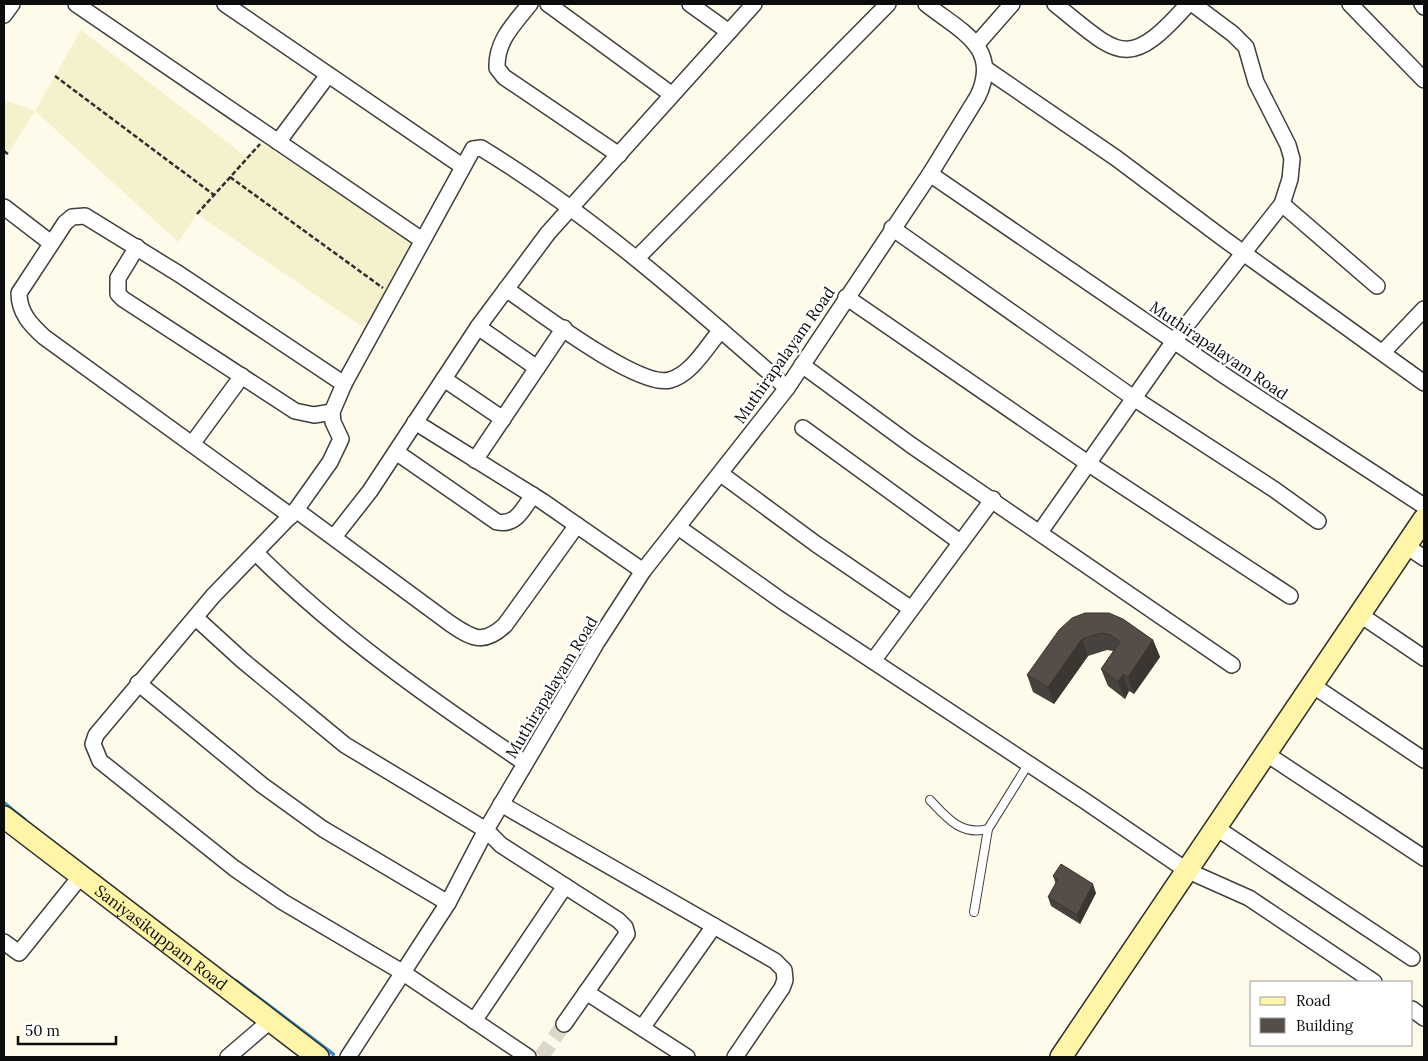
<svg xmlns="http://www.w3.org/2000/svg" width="1428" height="1061" viewBox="0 0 1428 1061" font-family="Lora,serif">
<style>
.farmland{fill:#f4f1cc}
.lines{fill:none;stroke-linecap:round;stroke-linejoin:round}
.stream{stroke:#3792cd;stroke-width:4}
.street-tunnel{stroke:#dbd7ca;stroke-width:15;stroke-dasharray:15 8;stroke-linecap:butt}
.lane-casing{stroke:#3f3f3f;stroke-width:10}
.street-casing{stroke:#3f3f3f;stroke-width:18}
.secondary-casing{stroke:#2e2e2e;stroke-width:24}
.path{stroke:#2e2e2e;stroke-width:2.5;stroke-dasharray:5 2.5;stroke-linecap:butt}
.lane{stroke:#fff;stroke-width:8}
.street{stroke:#fff;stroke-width:15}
.secondary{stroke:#fff5a6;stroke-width:21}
.wall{fill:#48423e}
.shaded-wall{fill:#3b3632}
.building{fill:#544d48;stroke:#3b3632}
.labels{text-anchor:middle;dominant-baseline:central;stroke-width:5;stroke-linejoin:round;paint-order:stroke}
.street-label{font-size:16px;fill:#0c0c0c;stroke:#fff}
</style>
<rect width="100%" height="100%" fill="#fffbeb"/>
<path class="farmland" d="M81,30L245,156L261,143L415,242L367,330L197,214L178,242L35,111L4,160V100L35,111Z"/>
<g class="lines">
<g class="stream">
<path d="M4,803L25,820"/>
<path d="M236,981L333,1054"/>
</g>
<path class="street-tunnel" d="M541,1057L564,1024"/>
<g class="lane-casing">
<g id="lane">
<path d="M930,800C947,818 961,836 988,829"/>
<path d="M974,912L988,829L1029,763"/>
</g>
</g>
<g class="street-casing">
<g id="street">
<path d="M76,4L422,240"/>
<path d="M225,4L462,166"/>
<path d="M530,4C514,24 496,41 497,68L504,77L619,155"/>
<path d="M548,4L671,94"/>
<path d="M690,4L729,32"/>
<path d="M1055,4C1119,55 1127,73 1188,4"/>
<path d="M1350,4L1424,80"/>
<path d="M1422,4L1424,7"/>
<path d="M4,15L12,4"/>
<path d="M976,45L1012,4"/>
<path d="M986,69L1116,158L1224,239L1424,383"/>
<path d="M278,142L328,75"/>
<path d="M930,174L1225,376L1424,506"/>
<path d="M1282,204L1377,286"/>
<path d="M4,207L51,243"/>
<path d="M892,228L1135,399L1275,490L1318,521"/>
<path d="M137,247L118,278V294L123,299L295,411L314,415L332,412"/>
<path d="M637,258L888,4"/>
<path d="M506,289C535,309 639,389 670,380C692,374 707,346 721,330"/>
<path d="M846,297L1089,464L1290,596"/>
<path d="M478,327L537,368"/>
<path d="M1383,352L1424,309"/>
<path d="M802,365L911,445L1232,665"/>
<path d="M444,379L503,419"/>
<path d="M415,422L542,501L643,571"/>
<path d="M803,428L960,542"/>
<path d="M192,444L242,376"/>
<path d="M396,452L497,522C516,526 523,509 533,495"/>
<path d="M475,460L564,328"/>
<path d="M721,474L816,544L910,608"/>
<path d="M296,510L448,622C471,638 483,646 505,625L577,525"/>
<path d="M291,516L44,337C31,325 19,313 19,293L65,223L72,217L85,216L179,274L344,384"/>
<path d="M678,527L782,601L1085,801L1186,870L1249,898L1374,982"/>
<path d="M1040,532L1174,341L1282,204L1290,179L1292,159L1288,145L1256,82L1246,47L1233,34L1193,4"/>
<path d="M334,537L370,491L478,327L548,233L754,4"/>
<path d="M1405,545L1424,558"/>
<path d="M256,553C337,634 430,699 525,763"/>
<path d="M1359,614L1424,658"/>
<path d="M196,618L242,660L345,745L486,830L501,845L618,920L625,927L627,934L564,1024"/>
<path d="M873,661L993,499"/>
<path d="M138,683L262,785L323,829L448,903"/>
<path d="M1312,685L1424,760"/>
<path d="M1265,753L1424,858"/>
<path d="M501,804L775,961L784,970L785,980L782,988L735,1057"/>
<path d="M1215,827L1412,958"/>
<path d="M4,942L19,953L80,877"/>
<path d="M586,992L687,1057"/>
<path d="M1412,1009L1424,1018"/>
<path d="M474,1021L565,886"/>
<path d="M642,1028L714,926"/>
<path d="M228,1057L270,1021"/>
<path d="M348,1057L448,903L486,830L597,642L643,571L787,388L930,174L978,96C1001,47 960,31 926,4"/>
<path d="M528,1057L402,972L283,902L234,868L100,761L93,744L96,735L213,596L296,510L330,462L341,439L333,422L332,412L344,384L473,149L481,148C593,216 689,302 787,388"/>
</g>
</g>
<g class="secondary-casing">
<g id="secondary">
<path id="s1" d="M4,817L318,1057"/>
<path d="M1061,1057L1424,519"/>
</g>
</g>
<g class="path">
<path d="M55,76L214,195"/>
<path d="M4,151L9,155"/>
<path d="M230,177L383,288"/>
<path d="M197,214L260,144"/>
</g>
<use href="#lane" class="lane"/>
<use href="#street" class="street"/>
<use href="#secondary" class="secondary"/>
</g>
<g class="wall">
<path d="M1072,618L1153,640L1160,657L1134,694L1129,691L1125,699L1108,686L1101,669L1113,651L1107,650L1088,656L1054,704L1033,692L1027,675Z"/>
<path d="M1053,876L1096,893L1080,924L1051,906L1048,897L1056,884Z"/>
</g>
<g class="shaded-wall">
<path d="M1082,639L1088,656L1054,704L1048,687Z"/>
<path d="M1153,640L1160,657L1134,694L1128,677Z"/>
<path d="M1123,674L1129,691L1125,699L1118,682Z"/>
<path d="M1093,884L1096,893L1080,924L1077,915Z"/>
</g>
<g class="building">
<path d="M1085,613H1109L1123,619L1153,640L1128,677L1123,674L1118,682L1101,669L1120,642L1111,635L1101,633L1082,639L1048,687L1027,675L1059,630L1072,618Z"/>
<path d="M1061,864L1093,884L1077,915L1048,897L1058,879L1053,876Z"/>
</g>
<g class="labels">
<g class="street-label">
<text transform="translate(1219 350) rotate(34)">Muthirapalayam Road</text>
<text transform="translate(784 355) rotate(-55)">Muthirapalayam Road</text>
<text transform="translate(551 687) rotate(-59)">Muthirapalayam Road</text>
<text stroke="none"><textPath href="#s1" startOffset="198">Saniyasikuppam Road</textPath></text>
</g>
</g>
<rect width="1428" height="1061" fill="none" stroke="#0c0c0c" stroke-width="10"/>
<rect x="1250" y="981" width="162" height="65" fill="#ffffff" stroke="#9e9e9e"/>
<rect x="1260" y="997" width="25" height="8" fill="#fff5a6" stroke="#9e9e9e"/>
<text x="1296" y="1006" font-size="15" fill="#0c0c0c">Road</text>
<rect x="1260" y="1018" width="25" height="15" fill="#544d48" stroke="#9e9e9e"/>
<text x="1296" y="1031" font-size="15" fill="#0c0c0c">Building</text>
<path d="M18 1036v8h98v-8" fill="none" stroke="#0c0c0c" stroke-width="2.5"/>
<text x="25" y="1036" font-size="15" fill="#0c0c0c" stroke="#ffffff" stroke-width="4" paint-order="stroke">50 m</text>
</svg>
